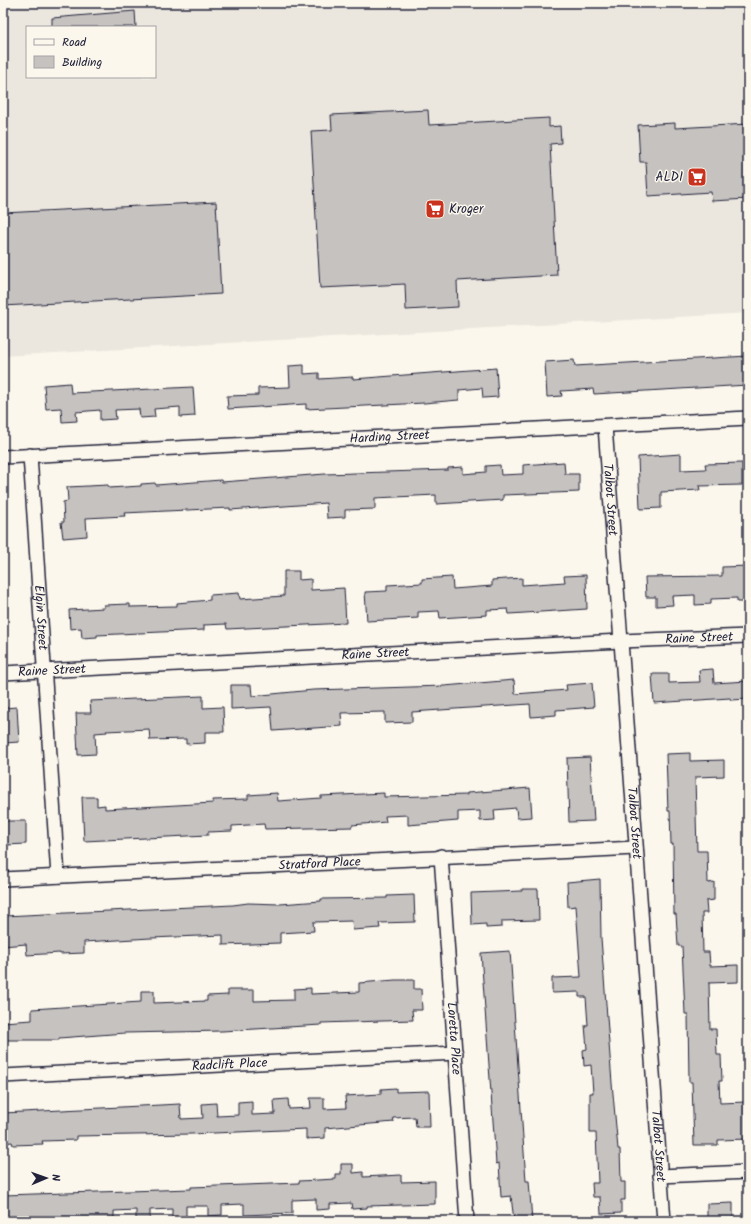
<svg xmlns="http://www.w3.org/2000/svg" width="751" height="1224" viewBox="0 0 751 1224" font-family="Kalam,sans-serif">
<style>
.built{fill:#ebe7df;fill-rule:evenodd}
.building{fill:#c6c2c0;stroke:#22223b}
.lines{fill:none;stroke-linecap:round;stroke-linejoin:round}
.street-casing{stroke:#22223b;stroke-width:16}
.street{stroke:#fbf7ec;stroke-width:13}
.labels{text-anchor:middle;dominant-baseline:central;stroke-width:3;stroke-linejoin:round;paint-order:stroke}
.poi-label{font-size:13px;fill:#22223b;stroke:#fbf7ec;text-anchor:end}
.street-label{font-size:13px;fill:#22223b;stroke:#fbf7ec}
</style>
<rect width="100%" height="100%" fill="#fbf7ec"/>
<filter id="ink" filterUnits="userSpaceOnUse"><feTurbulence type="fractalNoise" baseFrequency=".025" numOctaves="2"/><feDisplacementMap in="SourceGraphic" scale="8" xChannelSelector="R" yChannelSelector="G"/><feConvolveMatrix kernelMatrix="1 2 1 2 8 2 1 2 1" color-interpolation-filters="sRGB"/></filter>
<g filter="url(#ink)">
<path class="built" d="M3,3H748V313L3,356ZM27,27H155V77H27Z"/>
<g class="building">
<path d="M135,11L136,27H52V18Z"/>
<path d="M428,110L429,125L549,118V127L560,126L561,143L550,144L557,275L457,281L458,307L406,310L405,284L320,288L311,131L332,130L331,115Z"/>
<path d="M675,123V128L748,124V199L712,201L711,192L648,196L646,162H640L638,125Z"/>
<path d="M216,202L221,294L3,306V213Z"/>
<path d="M748,356V385L594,394L593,389L561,391L562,396L547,397L545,362L574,360L575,366Z"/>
<path d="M304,365V374L319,373V379L353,377V379L496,368L498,397L483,398L482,388L459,390V400L424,403L306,409V404L228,409L227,396L258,395V388L290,387L289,366Z"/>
<path d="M70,383L71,393L193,387L195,416L180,417V407L154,409L155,417L140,418L139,409L115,410L116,419L100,420V410L76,412L77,421L62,422L61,408L46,409L44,385Z"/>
<path d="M681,454V470L706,469L705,464L742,463V485L699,486L700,490L661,492V508L640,509L638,457Z"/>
<path d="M564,462L565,474H579V492L503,495V500L436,504V495L375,498V509L345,510V517L327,518L326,503L230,510V508L124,513L125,516L86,518L87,536L63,538L61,522H64L63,502L68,501L67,487L108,485L109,488L141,486V484L155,483L156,485L221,480L222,482L325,474L448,470V468L463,467V474L486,472V466L500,465L501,475L523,474V465Z"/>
<path d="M748,566V602H737V598L711,599V604L695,605V595L672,596L673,605L656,606V597H646L645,577L722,576V567Z"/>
<path d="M284,571H299V580L311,579V590L344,588L346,623L227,629L226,624L204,625V630L97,635V637L82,638L81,628L70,629L69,610L104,608V605L130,604V607L177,606V603L210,600V595L239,593L240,599L284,596Z"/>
<path d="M586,575L587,609L509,614L508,609L487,610V615L440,618L439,611L418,612V618L367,621L365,592L387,591V585L422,583V579L452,577L453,589L492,586V580L522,578V585L565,582L564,576Z"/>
<path d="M713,669L714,683L748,681V699L731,700L730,698L654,703L652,674H669V683L700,682L699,670Z"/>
<path d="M514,680L515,694L567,690L566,685L592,683L594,707L556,710V715L531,717L530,704L455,709L412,712V722L385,723V712L341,713L342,726L273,731L271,707L231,709V685H251L252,696L313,690L444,686Z"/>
<path d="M203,696V708L223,707L224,732H205V743L186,744V739L150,740L149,729L106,731L107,732L95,733L96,754L78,755L76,713H91L90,701Z"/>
<path d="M17,707L19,742L5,743L3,708Z"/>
<path d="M690,753V761L724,760V776L695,777L697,851H707L708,883L714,882V900L706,901L707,913H702L703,952H709L710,966L738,965V982L709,983L710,1029H716L717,1055H721L722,1081H719L720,1103L746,1102L748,1139L718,1140V1145H694L692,1082H689L688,1014H685L682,946H678L676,914H674L673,844H671L670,811H668L666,754Z"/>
<path d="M590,757L594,821L569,822L567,758Z"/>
<path d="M530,788L532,817L517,818L516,808L494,810L495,820L480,821V811L458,812V821L408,825V815L385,816L386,822L352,825V827L265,829L264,824L232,826V831L208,832V835L84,841L82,797H97V806L105,805V809L213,803V800L248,799V795L277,793L278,801L321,798V796L384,793V797L467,795V793Z"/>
<path d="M3,821H26V844L7,845V840H3Z"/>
<path d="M600,879L601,938L612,1083L618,1149H620L621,1182H625V1200H621V1213L601,1214L600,1197H593L592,1183H598L596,1133H590V1093H593L591,1065L584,1066L583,1050L587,1049L585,1025H588L586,997H579V992L552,993V978L581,977L576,906L568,907L567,882Z"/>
<path d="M522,889H538L539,920L502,921V927L486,928V924L472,925L471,893L522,891Z"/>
<path d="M414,895L415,922L379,923L380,928L353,930L352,921L313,922L314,931L280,933V943L223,945V935L151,938L84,942V953L60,954V953L27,955L26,944L3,946L4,916L233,905L248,903L280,904L321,901V899L387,898V896Z"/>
<path d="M510,951L526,1181H529L532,1221H514L511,1196L501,1197L499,1163L496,1164L495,1149L481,953Z"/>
<path d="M395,980H414V989H421L422,1010H412L413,1020L321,1023V1025L222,1031L125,1033L59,1038V1040H3V1022L32,1020V1009L141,1002V991H154V1003L207,1001V996L228,995V990H254V1001L294,1000V989L311,988V994L359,992V983Z"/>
<path d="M396,1088V1092L429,1091L430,1127H416L415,1117L393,1118L394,1122L325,1128V1138L306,1139V1129L191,1134L76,1136V1140L42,1141L43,1144L13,1145L12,1142L3,1143V1113L180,1104L181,1119L203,1118L202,1104L216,1103L217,1116L238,1115V1102L252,1101V1115L275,1114L274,1100L288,1099L289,1109L311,1108L310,1098H324V1109L346,1108L345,1096L381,1094V1089Z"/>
<path d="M341,1164H353V1173L363,1172V1177L401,1175V1182L435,1181V1204L367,1206V1208L352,1209L351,1203L330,1204V1209L316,1210V1199L292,1200V1213L244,1215V1204L222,1205V1215L208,1216V1206H186V1219L172,1220V1209L150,1210V1220H136V1210L114,1211V1221H3V1195L191,1189V1187L299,1183V1181L336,1179V1174H341Z"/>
<path d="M733,1203V1221H707V1204Z"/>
</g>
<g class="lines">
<g class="street-casing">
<g id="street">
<path id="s1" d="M605,426L664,1221"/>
<path id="s2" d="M30,455L58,876"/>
<path id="s3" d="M3,457L748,418"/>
<path id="s4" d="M3,673L621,641L748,636"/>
<path id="s5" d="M441,856L467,1221"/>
<path id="s6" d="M3,879L636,848"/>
<path id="s7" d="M3,1076L456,1053"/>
<path d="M660,1176L748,1172"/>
</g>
</g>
<use href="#street" class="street"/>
</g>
</g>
<defs>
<g id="supermarket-square" transform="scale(1)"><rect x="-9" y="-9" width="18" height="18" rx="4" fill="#c8321e" stroke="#fbf7ec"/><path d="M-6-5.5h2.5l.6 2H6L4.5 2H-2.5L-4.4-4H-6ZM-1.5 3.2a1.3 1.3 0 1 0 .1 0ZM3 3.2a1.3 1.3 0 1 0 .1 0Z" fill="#fff"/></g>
</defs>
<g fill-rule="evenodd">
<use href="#supermarket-square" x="697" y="177"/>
<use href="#supermarket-square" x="435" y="209"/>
</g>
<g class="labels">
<g class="poi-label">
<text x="683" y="177">ALDI</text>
<text x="449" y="209" text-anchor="start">Kroger</text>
</g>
<g class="street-label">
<text stroke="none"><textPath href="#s3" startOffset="387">Harding Street</textPath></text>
<text stroke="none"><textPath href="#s1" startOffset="74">Talbot Street</textPath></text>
<text stroke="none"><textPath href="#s2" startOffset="163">Elgin Street</textPath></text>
<text stroke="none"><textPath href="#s4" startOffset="697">Raine Street</textPath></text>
<text stroke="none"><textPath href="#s4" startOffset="373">Raine Street</textPath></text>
<text stroke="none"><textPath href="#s4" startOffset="49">Raine Street</textPath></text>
<text stroke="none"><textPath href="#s1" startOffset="398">Talbot Street</textPath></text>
<text stroke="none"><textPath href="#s6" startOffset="317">Stratford Place</textPath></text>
<text stroke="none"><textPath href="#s5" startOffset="183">Loretta Place</textPath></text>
<text stroke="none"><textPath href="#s7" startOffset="227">Radclift Place</textPath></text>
<text stroke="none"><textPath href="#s1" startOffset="722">Talbot Street</textPath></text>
</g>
</g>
<rect width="751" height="1224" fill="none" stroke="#fbf7ec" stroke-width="16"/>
<rect x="8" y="8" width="735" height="1208" fill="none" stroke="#22223b" stroke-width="1.5" filter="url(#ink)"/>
<rect x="26" y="26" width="130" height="52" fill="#fbf7ec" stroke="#a4a2a5"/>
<rect x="34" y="39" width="20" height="6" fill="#fbf7ec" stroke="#a4a2a5"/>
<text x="62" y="46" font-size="12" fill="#22223b">Road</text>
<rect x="34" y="56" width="20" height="12" fill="#c6c2c0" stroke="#a4a2a5"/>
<text x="62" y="66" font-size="12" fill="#22223b">Building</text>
<g transform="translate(46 1178) rotate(88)" stroke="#fbf7ec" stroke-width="3" paint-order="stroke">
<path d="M0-3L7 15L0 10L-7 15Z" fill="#22223b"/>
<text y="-6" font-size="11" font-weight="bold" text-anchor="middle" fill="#22223b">N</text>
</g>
</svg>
